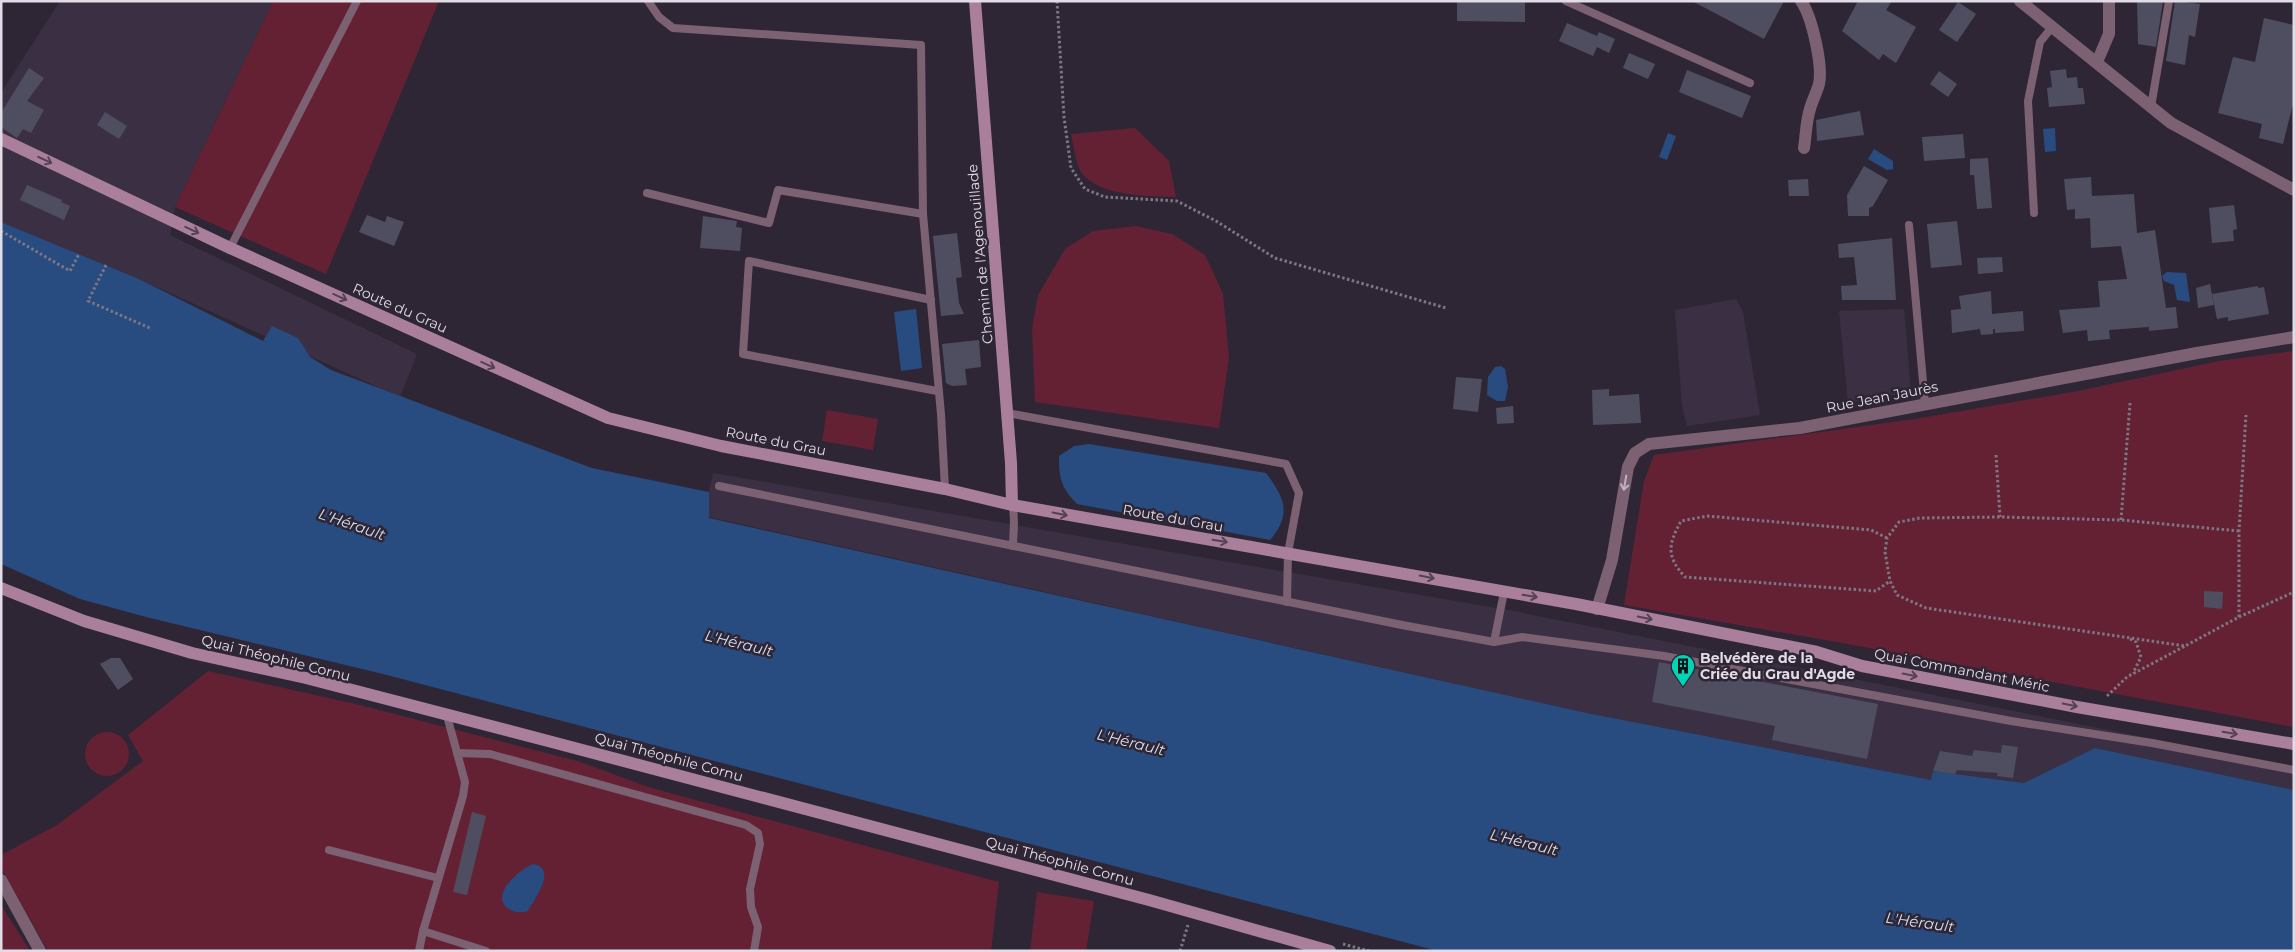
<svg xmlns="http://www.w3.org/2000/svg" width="2295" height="952" viewBox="0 0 2295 952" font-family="Montserrat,sans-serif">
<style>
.built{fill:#3b3043}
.green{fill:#642134}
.water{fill:#284b80}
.building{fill:#4e4e60}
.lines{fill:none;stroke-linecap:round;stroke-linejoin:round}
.path{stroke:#7d7683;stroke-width:3;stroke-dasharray:2.5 2.5;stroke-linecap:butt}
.lane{stroke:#7c6173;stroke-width:8}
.street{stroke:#7c6173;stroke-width:12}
.secondary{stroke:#aa7f9c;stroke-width:12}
.oneway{stroke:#544154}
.oneway2{stroke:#beb1be}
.labels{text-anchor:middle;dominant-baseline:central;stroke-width:5;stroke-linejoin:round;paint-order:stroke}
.street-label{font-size:14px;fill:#e2dce6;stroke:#2f2635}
.poi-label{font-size:14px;font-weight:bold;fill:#e2dce6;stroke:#2f2635;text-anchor:start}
.water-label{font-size:15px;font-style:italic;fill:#d4dff0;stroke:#2f2635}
</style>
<rect width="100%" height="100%" fill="#2f2635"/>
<g class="built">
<path d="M60,1H273L175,207L170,235L417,354L400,397L139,279L1,222V93Z"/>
<path d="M1736,299L1743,312L1760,415L1687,426L1682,405L1675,310Z"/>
<path d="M1904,309L1911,392L1848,403L1839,311Z"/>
<path d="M713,473L1513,611L2294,767V790L2095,748L2024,783L1934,771L1931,780L1582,712L709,517V492Z"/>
</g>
<g class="green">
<path d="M273,1H439L326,274L175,207Z"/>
<path d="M1135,128L1169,161L1176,197C1149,196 1099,197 1081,172C1076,164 1073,143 1071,134Z"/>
<path d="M1136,226L1172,234L1205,255L1223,294L1229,357L1219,428L1035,402L1032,329L1038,295L1065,249L1093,231Z"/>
<path d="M2294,351V727L1842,643L1624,605L1644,481L1654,455L1915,419L2078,391L2219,361Z"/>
<path d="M827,410L878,419L873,450L822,441Z"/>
<path d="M208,671L360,705L581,762L648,787L999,882L991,951H48L1,868V855L57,825L143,761L128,735Z"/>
<circle cx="107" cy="754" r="22"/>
<path d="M1037,892L1094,901L1086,951H1030Z"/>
<path d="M1,905L30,951H1Z"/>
</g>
<g class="water">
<path d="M2055,128L2056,151L2045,152L2043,129Z"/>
<path d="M1668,133L1676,136L1667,160L1659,157Z"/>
<path d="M1874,149L1893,161V169L1887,170L1868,159Z"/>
<path d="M1,222L139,279L263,341L272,326L298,338L310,357L331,370L592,468L709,492V518L1582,712L1931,780L1933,771L2024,783L2095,748L2294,790V951H1438L383,674L146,617L80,599L1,564Z"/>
<path d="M2167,272L2186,273L2190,302L2177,300L2174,285L2164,281L2162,276Z"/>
<path d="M916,309L922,368L901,371L894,312Z"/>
<path d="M1495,367L1501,366L1505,369L1508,387L1505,401H1497L1487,395L1488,377Z"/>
<path d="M1089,444L1266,473C1285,498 1292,514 1270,540L1077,504C1061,488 1059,478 1059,456L1074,446Z"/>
<path d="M533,864C558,868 535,898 528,911C514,916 496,906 504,890C508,881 524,867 533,864Z"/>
</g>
<g class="building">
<path d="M1457,1H1525V22L1457,21Z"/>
<path d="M1692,1H1784L1764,39Z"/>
<path d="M1858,1H1892L1886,10L1916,27L1896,63L1883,54L1879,60L1842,31Z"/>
<path d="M2137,1H2163L2156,47L2138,44Z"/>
<path d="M2175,1L2200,4L2195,37L2189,35L2185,65L2166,61Z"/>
<path d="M1958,2L1976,14L1957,42L1939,30Z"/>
<path d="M2264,18L2294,25V100L2283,144L2259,138L2262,124L2218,113L2233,57L2255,62Z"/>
<path d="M1567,23L1597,36L1599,32L1615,39L1609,53L1597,47L1593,56L1559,41Z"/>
<path d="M1629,53L1655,64L1648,79L1623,68Z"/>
<path d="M29,68L44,78L27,101L44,110L31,133L23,129L17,138L1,127V113Z"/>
<path d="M2066,69L2067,78L2077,77L2078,88H2083L2085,104L2049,107L2047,88L2052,87L2050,71Z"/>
<path d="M1687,70L1751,96L1742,118L1679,92Z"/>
<path d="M1939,71L1957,84L1948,97L1930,84Z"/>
<path d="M1860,111L1864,135L1817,141L1816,120Z"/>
<path d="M105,112L127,126L119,139L97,125Z"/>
<path d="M1963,134L1965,158L1924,161L1922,137Z"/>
<path d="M1988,158L1992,208L1977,209L1974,175H1970V159Z"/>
<path d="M1864,166L1888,180L1873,206L1869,208V216H1848L1847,195Z"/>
<path d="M2091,177L2092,196L2134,194L2137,233L2155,230L2166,308L2176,307L2178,328L2149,331V327L2109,330L2110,339L2088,341L2087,330L2063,333L2059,310L2100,307L2098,281L2127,279L2121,246L2091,248L2090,218L2075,219V209L2067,210L2064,179Z"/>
<path d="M1808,179L1809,196H1789L1788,180Z"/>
<path d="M27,185L62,200L61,202L70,206L64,220L20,200Z"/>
<path d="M2234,205L2237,229L2233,230L2234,241L2212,243L2209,208Z"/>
<path d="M367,215L385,222L387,216L404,222L394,246L359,232Z"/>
<path d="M703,216L737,221L736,227L742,228L740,251L700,248Z"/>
<path d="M1957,221L1962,265L1931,268L1927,224Z"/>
<path d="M957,233L962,277L956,278L959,303L964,314L941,316L933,236Z"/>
<path d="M1892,238L1896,300H1842L1841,286L1857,285L1854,257L1839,258L1838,244Z"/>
<path d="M2002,257L2003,272L1978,274L1977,258Z"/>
<path d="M2210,284L2214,305L2198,308L2196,288Z"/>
<path d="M2258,286V288L2264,287L2269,314L2228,321V317L2217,319L2212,294Z"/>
<path d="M1991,291L1992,314L2023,311L2024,331L1995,333V329H1993V334L1981,335L1980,329L1952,333L1951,310L1961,309L1959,296Z"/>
<path d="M979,340L981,367L965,369L967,385L952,386L946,383L942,344Z"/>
<path d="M1456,377L1482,379L1478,412L1453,409Z"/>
<path d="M1609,389V396L1639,394L1641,423L1593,425L1592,390Z"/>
<path d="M1513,406L1514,423L1497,424L1496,408Z"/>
<path d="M2204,591L2223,592L2222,609L2204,607Z"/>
<path d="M111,658H120L133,679L118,690L100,664Z"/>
<path d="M1659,662L1878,704L1867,759L1772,740L1775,726L1652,702Z"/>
<path d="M2002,745L2018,747L2013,778L1997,776L1998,773L1957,770L1955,774L1933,771L1940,751L1972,756L1974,750L2001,753Z"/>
<path d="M472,812L486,816L467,895L453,892Z"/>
</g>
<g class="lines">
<g class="path">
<path d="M1057,1L1064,117L1071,168L1085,189L1105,197L1177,201L1216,221L1275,258L1446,308"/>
<path d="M1,231L70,271L79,254"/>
<path d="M106,265L88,301L152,329"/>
<path d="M1996,455L2000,517"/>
<path d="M2121,520L2130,403"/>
<path d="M2239,531L2121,520L2000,517L1920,518L1899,522L1887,538L1885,552L1890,581L1897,595L1926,608L2185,646L2239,617L2294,592"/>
<path d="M1887,538L1871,530L1707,516L1681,521C1668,545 1666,556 1685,577L1876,591L1890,581"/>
<path d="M2239,617V531L2246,415"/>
<path d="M2130,639L2136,642L2141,657L2133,673"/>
<path d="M2107,696L2127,677L2185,646"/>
<path d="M1343,944L1369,951"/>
<path d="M1180,951L1188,925"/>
</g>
<g class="lane">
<path d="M648,1L659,17L673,28L921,45L923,214L941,414L945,489"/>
<path d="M1566,1L1750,83"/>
<path d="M2151,107L2169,1"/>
<path d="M647,193L769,223L778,190L923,214"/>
<path d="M2034,213L2028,101L2040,42L2053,26"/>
<path d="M1909,225L1925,404"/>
<path d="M230,248L357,1"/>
<path d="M931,300L749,261L743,354L937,391"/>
<path d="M1007,413L1286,464L1299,493L1288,553L1287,602"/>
<path d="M719,486L1402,625L1494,642L1522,637L1664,656L2011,721L2152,743L2294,770"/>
<path d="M1012,505C1016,517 1013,532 1013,546"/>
<path d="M1494,642L1504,592"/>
<path d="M447,716L465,782L463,796L423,931L486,951"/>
<path d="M457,753L490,754L746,825L758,833L760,844L750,889L751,907L758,927L754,951"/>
<path d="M329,850L438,878"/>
<path d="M419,951L423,931"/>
</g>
<g class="street">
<path d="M1801,1C1812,16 1823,66 1819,84C1817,92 1812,101 1810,109C1806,121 1806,135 1804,148"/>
<path d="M2020,1L2171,123L2294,190"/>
<path d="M2097,62L2109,34V1"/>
<path d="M1597,609L1612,560L1628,467L1635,453L1649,444L1800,428L2197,353L2294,337"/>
<path d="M1,880L40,951"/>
</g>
<g class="secondary">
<path d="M975,1L1011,463L1012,505"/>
<path d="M1,139L230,248L608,418L721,446L945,489L1012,505L1576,604L1817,652L1862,666L2077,707L2294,744"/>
<path d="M1,588L84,621L192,653L306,678L552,742L1149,900L1330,951"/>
</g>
</g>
<defs><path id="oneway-shaft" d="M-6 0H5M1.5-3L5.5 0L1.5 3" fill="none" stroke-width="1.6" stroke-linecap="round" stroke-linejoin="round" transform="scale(1.25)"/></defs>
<g class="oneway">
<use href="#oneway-shaft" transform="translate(45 160) rotate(25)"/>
<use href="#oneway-shaft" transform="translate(192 230) rotate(25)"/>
<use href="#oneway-shaft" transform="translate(340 297) rotate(24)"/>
<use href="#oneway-shaft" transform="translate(488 365) rotate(24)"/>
<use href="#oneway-shaft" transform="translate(1060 514) rotate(11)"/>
<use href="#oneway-shaft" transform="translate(1220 541) rotate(10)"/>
<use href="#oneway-shaft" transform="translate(1427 577) rotate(11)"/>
<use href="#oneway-shaft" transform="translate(1530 596) rotate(9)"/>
<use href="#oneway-shaft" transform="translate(1645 618) rotate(11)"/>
<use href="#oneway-shaft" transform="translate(1910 675) rotate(11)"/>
<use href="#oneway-shaft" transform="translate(2070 705) rotate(11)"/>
<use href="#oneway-shaft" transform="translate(2230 733) rotate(10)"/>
</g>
<use class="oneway2" href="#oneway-shaft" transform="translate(1625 483) rotate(100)"/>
<defs>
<g id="building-pin" transform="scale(1.25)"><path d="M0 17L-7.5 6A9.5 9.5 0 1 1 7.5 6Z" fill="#00d5b7" stroke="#2f2635"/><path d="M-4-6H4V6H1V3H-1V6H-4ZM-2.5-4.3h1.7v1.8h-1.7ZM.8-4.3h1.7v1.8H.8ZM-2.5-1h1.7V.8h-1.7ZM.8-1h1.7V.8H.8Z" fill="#111"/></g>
</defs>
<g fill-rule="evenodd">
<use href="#building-pin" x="1683" y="666"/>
</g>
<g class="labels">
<g class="street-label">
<text transform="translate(980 254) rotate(-95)">Chemin de l'Agenouillade</text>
<text transform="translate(400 308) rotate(24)">Route du Grau</text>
<text transform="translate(1882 397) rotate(-11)">Rue Jean Jaurès</text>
<text transform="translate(776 441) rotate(11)">Route du Grau</text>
<text transform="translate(1173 518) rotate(10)">Route du Grau</text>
<text transform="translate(276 658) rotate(14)">Quai Théophile Cornu</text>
<text transform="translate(1962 670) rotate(11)">Quai Commandant Méric</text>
<text transform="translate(669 757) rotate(15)">Quai Théophile Cornu</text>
<text transform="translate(1060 861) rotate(15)">Quai Théophile Cornu</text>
</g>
<g class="poi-label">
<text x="1700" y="658">Belvédère de la<tspan x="1700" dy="16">Criée du Grau d'Agde</tspan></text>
</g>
<g class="water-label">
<text transform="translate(352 524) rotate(19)">L'Hérault</text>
<text transform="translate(739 643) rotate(14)">L'Hérault</text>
<text transform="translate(1131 742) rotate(14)">L'Hérault</text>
<text transform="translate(1524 842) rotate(14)">L'Hérault</text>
<text transform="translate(1920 922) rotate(8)">L'Hérault</text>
</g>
</g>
<rect width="2295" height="952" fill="none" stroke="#e2dce6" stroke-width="5"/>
</svg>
